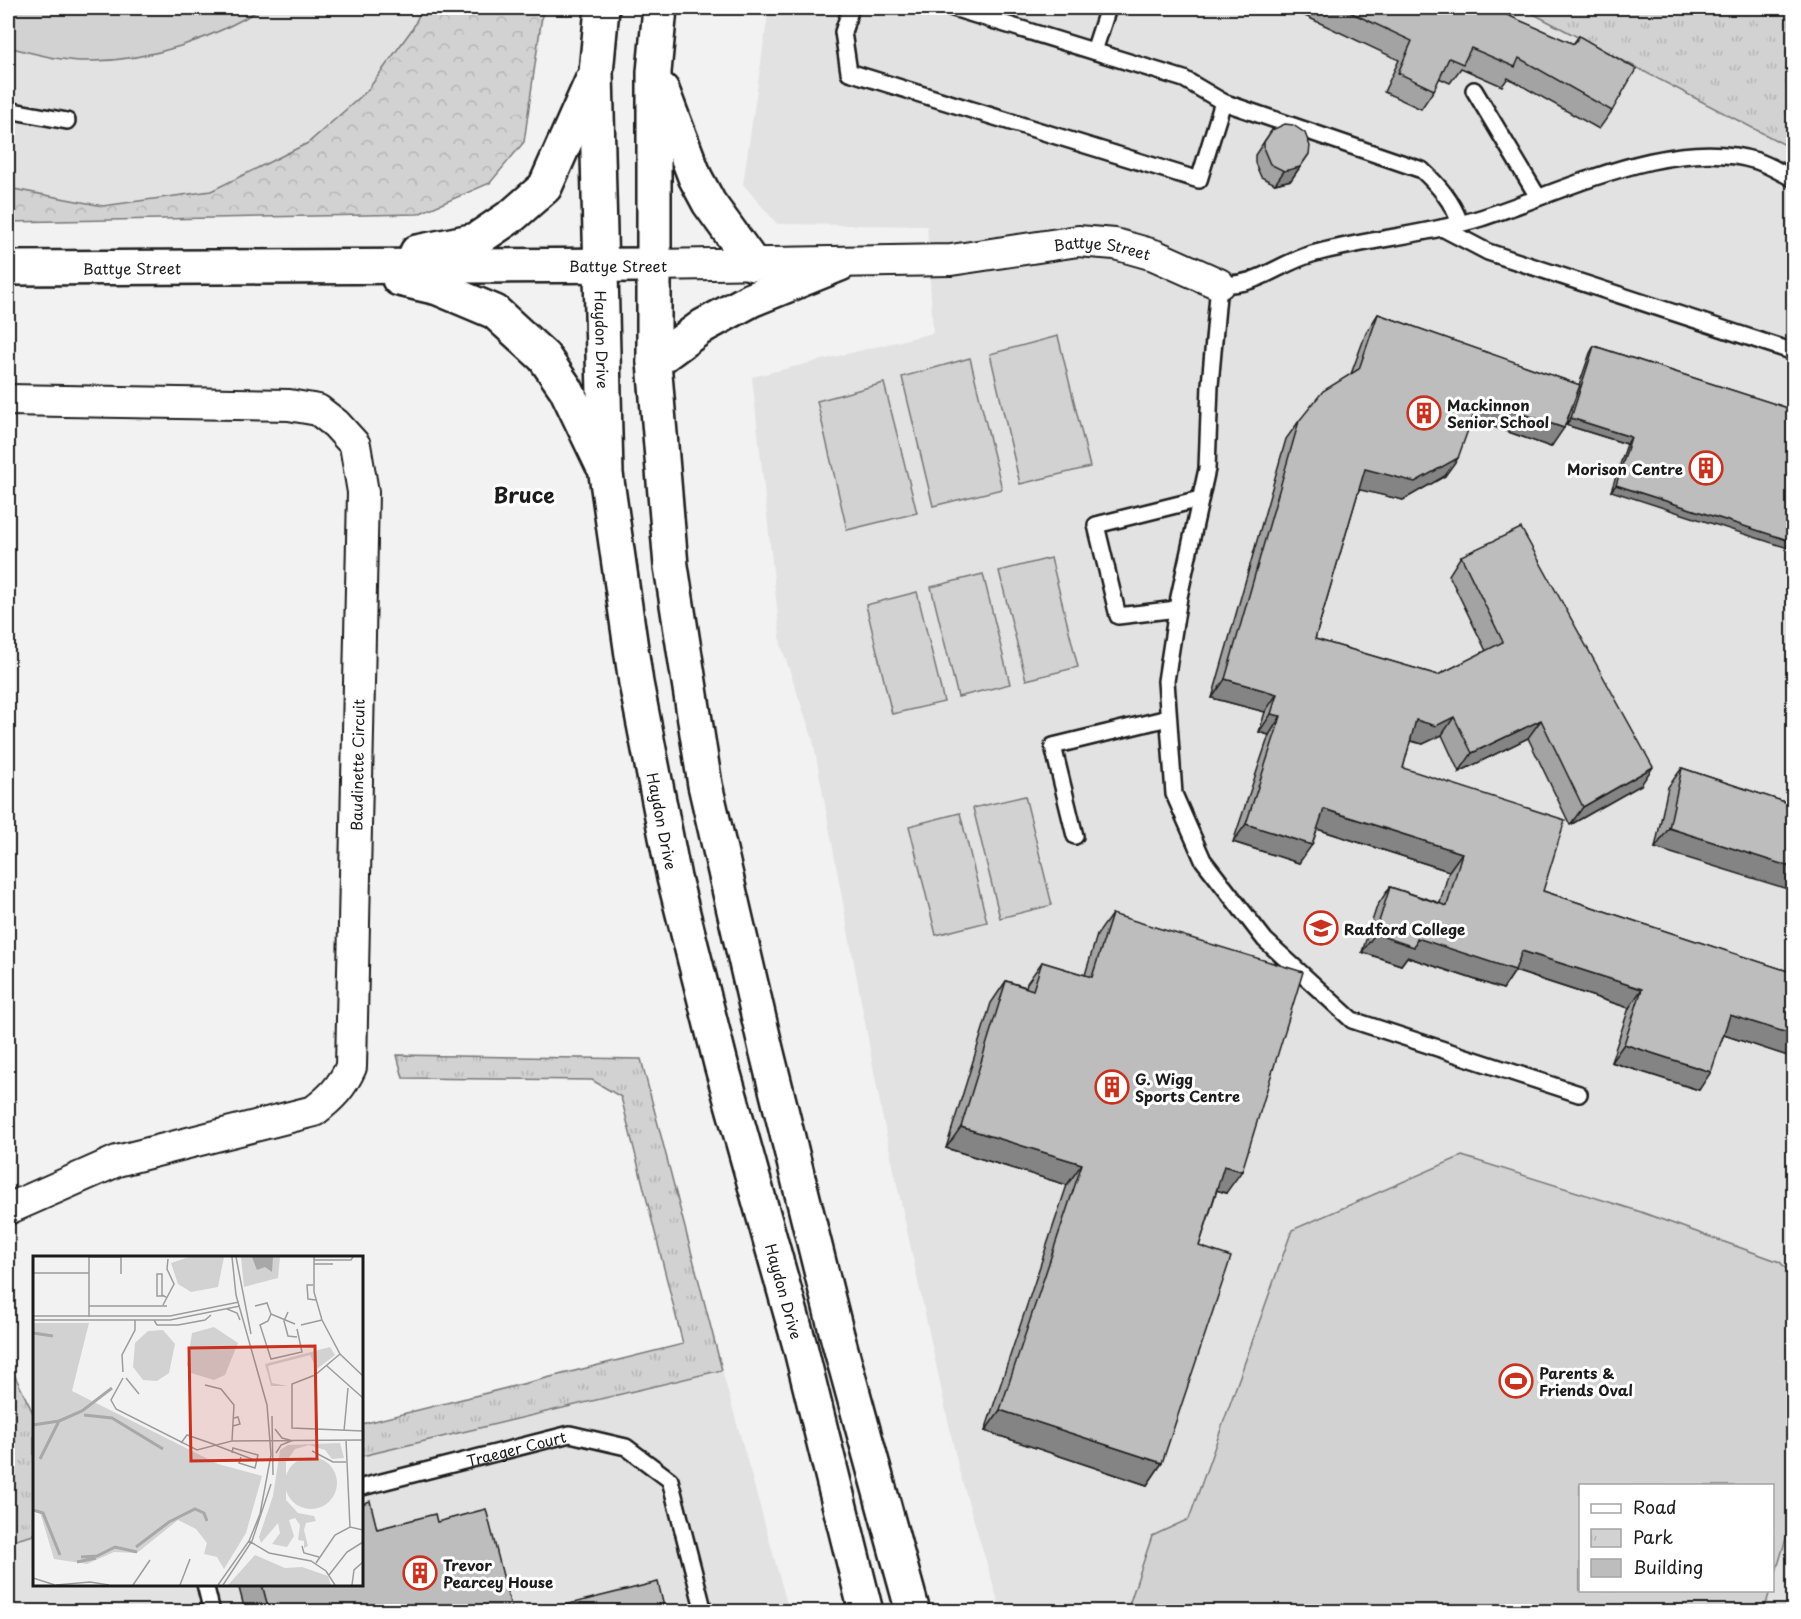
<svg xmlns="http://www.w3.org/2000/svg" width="1801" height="1619" viewBox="0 0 1801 1619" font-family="'Playpen Sans',sans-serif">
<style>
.built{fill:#e2e2e2;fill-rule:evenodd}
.grass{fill:#d2d2d2;stroke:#777;stroke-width:1.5}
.forest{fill:url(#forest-crowns);stroke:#777;stroke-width:1.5}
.park{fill:url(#park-tufts);stroke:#777;stroke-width:1.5}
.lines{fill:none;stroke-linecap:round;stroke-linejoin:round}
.lane-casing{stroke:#1c1c1c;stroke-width:20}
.street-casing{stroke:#1c1c1c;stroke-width:34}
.secondary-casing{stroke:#1c1c1c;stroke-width:38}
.lane{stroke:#fff;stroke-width:15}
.street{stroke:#fff;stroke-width:30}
.secondary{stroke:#fff;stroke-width:33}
.wall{fill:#a3a3a3;stroke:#1c1c1c;stroke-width:1.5}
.shaded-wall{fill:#848484;stroke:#1c1c1c;stroke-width:1.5}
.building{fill:#bdbdbd;stroke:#1c1c1c;stroke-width:1.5}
.labels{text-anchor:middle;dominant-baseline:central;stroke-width:6;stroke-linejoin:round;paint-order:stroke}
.street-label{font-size:15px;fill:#1c1c1c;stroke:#fff}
.poi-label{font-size:15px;font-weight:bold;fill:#1c1c1c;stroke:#fff;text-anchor:start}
.district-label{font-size:21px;font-weight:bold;fill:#1c1c1c;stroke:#fff}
.inset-river{fill:none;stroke:#a8a8a8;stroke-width:3}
.inset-road{fill:none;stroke:#9c9c9c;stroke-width:1.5}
.view{fill:#c8321e;fill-opacity:0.15;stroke:#c8321e;stroke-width:3}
.inset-edge{fill:none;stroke:#1c1c1c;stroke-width:3}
</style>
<defs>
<pattern id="forest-crowns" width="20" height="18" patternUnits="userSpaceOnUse" patternTransform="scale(1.5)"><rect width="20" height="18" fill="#d2d2d2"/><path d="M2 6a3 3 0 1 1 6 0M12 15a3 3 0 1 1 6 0" fill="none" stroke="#b4b4b4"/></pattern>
<pattern id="park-tufts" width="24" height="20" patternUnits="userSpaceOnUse" patternTransform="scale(1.5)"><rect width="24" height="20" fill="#d2d2d2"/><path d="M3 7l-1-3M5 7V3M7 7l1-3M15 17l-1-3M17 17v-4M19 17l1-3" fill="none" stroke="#b4b4b4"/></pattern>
</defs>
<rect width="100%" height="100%" fill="#f2f2f2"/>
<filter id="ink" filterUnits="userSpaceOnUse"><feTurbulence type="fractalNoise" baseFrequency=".0167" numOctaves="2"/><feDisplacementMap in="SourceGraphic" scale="12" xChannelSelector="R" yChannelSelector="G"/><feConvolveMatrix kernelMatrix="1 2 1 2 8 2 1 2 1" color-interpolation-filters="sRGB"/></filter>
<g filter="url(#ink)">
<g class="built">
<path d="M8,8H545L524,142L490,183L418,214L8,222Z"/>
<path d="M769,8H1527L1793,146V1611H1001L959,1471L882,1115L813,740L781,645L752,377L933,333L927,226L777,224L743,184ZM1580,1486H1772V1590H1580Z"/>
<path d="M722,1370L789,1611H8V1542L34,1535V1584H362V1456Z"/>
</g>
<g class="grass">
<path d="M8,8H262C213,39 152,60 93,61C64,62 35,54 8,47Z"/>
<path d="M1058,336L1090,467L1020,484L990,354Z"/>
<path d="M970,358L1002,489L933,506L902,377Z"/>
<path d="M884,383L917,513L847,530L817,401Z"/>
<path d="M1051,558L1078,667L1026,680L999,571Z"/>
<path d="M983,574L1010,684L958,697L931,587Z"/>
<path d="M917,592L944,702L892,714L866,605Z"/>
<path d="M1025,796L1052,905L1000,918L973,808Z"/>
<path d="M960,813L987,922L936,935L909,826Z"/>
<path d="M1462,1156L1638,1211L1780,1262L1793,1277V1515L1773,1582L1772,1486H1580V1590L1770,1591L1765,1607L1781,1611H1127L1152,1536L1189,1519L1292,1230Z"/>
</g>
<path class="forest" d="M422,8H543L524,142L490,183L418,214L8,222V188L103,206L211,191L308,143L367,91L413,28Z"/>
<g class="park">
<path d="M1522,8H1793V149Z"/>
<path d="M397,1055L641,1059L722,1370L362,1456V1424L683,1344L621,1097L592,1080L403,1078Z"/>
<path d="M8,1362L34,1415V1535L8,1542Z"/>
</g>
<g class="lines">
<g class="lane-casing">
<g id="lane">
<path d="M851,8L843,32L849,72L1199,180L1223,102"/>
<path d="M953,8L1184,79L1223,102L1422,170C1439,186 1452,201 1460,223"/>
<path d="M1094,51L1108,8"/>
<path d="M1474,90L1538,197"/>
<path d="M8,110L67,121"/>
<path d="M1442,228L1488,252L1794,352"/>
<path d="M1177,609L1118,616L1096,525L1200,499"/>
<path d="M1075,836L1053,746L1168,718"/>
<path d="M1579,1094L1352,1020L1265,940L1203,860L1174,794L1166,681L1179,597L1207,469L1210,385L1219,284C1258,287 1277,264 1312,254C1367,239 1426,235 1481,218C1561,193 1672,134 1757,161C1769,165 1782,173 1794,179"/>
<path id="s1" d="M362,1487L570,1434L626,1447L670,1480L704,1612"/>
<path d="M205,1584L212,1612"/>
</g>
</g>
<g class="street-casing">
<g id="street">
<path id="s2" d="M654,265L951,260L1078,241L1115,244L1154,255L1219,284"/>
<path d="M8,400L289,405L318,410L336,424L355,445L363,492L351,1067C342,1087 331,1098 314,1111L117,1161L8,1209"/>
</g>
</g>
<g class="secondary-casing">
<g id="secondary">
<path id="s3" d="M602,8L596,73L606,474L636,683L674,878L721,1064L800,1346L866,1612"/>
<path d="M660,8L654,72V362L671,566L705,785L766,1049L837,1335L913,1612"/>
<path d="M662,90L695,177L709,203L753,264"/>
<path d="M417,252L476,240L513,215L545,187L592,81"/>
<path id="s4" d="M8,268L654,265"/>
<path d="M399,279L438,288L495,312L544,357L566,389L602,464"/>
<path d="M654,362L703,326L751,300L840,264"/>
</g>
</g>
<use href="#lane" class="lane"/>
<use href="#street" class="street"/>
<use href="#secondary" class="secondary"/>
</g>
<g class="wall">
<path d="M1288,8H1491L1573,44L1579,36L1612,111L1599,129L1508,78L1502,86L1461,68L1450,83L1439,78L1434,90L1421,109L1384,92L1399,60Z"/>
<path d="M1272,130L1300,167L1291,180L1275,184L1261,177L1255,163V155Z"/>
<path d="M1378,314L1579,385L1590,353L1594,346L1794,410L1611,491L1627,444L1566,425L1574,400L1551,447L1472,419L1445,476L1403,500L1359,489L1315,639L1438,675L1486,651L1449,575L1461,556L1641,785L1570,825L1528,738L1459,772L1442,735L1423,744L1410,741L1403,768L1543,891L1794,973V1058L1724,1035L1699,1090L1611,1062L1629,1008L1515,971L1503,989L1407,957L1401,965L1362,952L1377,906L1390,887L1440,903L1449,871L1317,829L1299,863L1233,842L1269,735L1259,732L1265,712L1212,698L1286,439L1299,421L1351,374L1366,333Z"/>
<path d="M1682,768L1794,805L1655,848L1668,787Z"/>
<path d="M1112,914L1226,1193L1217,1190L1199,1246L1162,1463L1147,1485L985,1431L1067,1185L946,1148L991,1003L1006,981L1026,987L1027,983L1042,962L1085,975L1097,935Z"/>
<path d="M437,1522L512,1611H245L238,1584H362L377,1529Z"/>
</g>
<g class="shaded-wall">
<path d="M1309,154L1291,180L1275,184L1284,171Z"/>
<path d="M1479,399L1564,428L1551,447L1466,417Z"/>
<path d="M1571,418L1631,437L1627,444L1566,425Z"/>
<path d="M1458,458L1445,476L1403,500L1352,488L1365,469Z"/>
<path d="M1616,485L1794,542V550L1611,491Z"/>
<path d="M1225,679L1277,694L1265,712L1212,698Z"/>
<path d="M1271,714L1281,716L1269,735L1259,732Z"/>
<path d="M1454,717L1442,735L1423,744L1403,739L1416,720Z"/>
<path d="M1541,720L1528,738L1459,772L1472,753Z"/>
<path d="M1653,767L1641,785L1570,825L1583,807Z"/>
<path d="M1324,809L1462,853L1449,871L1311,827Z"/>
<path d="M1246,824L1312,845L1299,863L1233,842Z"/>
<path d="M1669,828L1794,868V891L1655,848Z"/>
<path d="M1375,934L1522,951L1642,989L1629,1008L1515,971L1503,989L1407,957L1401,965L1362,952Z"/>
<path d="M1730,1015L1794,1035V1058L1718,1033Z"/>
<path d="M1624,1044L1711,1072L1699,1090L1611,1062Z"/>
<path d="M961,1127L1082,1164L1067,1185L946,1148Z"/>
<path d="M1224,1166L1242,1171L1226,1193L1209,1188Z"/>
<path d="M1000,1410L1162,1463L1147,1485L985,1431Z"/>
</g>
<g class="building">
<path d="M1341,8H1491L1574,44L1579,36L1636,69L1612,111L1519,58L1515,67L1471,48L1463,64L1449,58L1434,90L1398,73L1412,41Z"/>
<path d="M1285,124L1293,125L1305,133L1310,146L1309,154L1300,167L1284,171L1270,164L1264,150V142L1272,130Z"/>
<path d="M1378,314L1580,385L1564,428L1479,399L1458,458L1415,482L1365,469L1315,639L1438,675L1503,642L1461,556L1521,528L1653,767L1583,807L1541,720L1472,753L1454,717L1436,726L1416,720L1403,768L1565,820L1543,891L1794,973V1035L1730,1015L1711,1072L1624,1044L1642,989L1522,951L1515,970L1417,938L1414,947L1375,934L1390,887L1447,906L1462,853L1324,809L1312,845L1246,824L1281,716L1271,714L1277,694L1225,679L1299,421L1323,391L1359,369Z"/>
<path d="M1594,346L1794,410V542L1616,485L1631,437L1571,418Z"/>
<path d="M1682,768L1794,805V868L1669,828Z"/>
<path d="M1112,914L1303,972L1242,1171L1224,1166L1199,1246L1231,1257L1162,1463L1000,1410L1082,1164L961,1127L1006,981L1033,990L1042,962L1092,977Z"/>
<path d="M370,1501L377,1529L435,1514L437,1522L486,1509L512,1611H269L262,1584H362V1504Z"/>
<path d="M658,1582L665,1611H541Z"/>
</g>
</g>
<defs>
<g id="building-ring" transform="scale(1.725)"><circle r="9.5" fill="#fff" stroke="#c8321e" stroke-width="1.5"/><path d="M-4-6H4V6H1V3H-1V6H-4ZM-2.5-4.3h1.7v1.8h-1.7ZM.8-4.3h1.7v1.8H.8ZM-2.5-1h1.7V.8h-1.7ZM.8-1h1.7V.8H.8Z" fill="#c8321e"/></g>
<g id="school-ring" transform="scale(1.725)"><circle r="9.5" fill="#fff" stroke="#c8321e" stroke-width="1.5"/><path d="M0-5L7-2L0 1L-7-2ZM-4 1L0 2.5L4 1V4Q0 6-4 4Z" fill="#c8321e"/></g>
<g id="stadium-ring" transform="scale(1.725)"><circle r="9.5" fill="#fff" stroke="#c8321e" stroke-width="1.5"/><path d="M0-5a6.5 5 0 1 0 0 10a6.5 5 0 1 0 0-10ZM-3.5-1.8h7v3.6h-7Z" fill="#c8321e"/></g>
</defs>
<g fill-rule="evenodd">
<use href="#building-ring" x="1424" y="413"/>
<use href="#building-ring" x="1706" y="468"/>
<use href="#school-ring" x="1321" y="928"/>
<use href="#building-ring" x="1112" y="1087"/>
<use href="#stadium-ring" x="1516" y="1381"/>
<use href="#building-ring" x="420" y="1573"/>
</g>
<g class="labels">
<g class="street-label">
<text stroke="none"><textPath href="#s2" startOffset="450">Battye Street</textPath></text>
<text x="618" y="265">Battye Street</text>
<text stroke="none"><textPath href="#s4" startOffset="124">Battye Street</textPath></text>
<text stroke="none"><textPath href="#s3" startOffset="332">Haydon Drive</textPath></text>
<text transform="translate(357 765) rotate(-89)">Baudinette Circuit</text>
<text stroke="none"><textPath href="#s3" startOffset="818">Haydon Drive</textPath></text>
<text stroke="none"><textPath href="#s3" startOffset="1304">Haydon Drive</textPath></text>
<text stroke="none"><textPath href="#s1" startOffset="159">Traeger Court</textPath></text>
</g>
<g class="poi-label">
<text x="1447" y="404">Mackinnon<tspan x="1447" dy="17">Senior School</tspan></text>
<text x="1683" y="468" text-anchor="end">Morison Centre</text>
<text x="1344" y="928">Radford College</text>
<text x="1135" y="1078">G. Wigg<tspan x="1135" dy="17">Sports Centre</tspan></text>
<text x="1539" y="1372">Parents &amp;<tspan x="1539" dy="17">Friends Oval</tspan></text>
<text x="443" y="1564">Trevor<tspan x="443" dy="17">Pearcey House</tspan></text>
</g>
<g class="district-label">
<text x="524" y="494">Bruce</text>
</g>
</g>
<g transform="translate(33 1256)">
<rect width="330" height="330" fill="#f2f2f2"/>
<path d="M181,71L205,87L192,119L181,124L158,117L154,109L159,77ZM130,74L142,88L136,117L124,125L110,124L100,111L102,87L115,75ZM252 227a26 26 0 1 1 52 0a26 26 0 1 1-52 0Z" fill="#d2d2d2"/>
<path d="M156,1H191L185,31L158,36L145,28L138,7ZM307,187L311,202L299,203L292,194L276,189L262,193L253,206V244L265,257L281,260L283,265L273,267L271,274L275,290L271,292V285L265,284L267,269L262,262L256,264L261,280L254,291L239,288L247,277L245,267L228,287L226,281L240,240L247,194L255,189ZM222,299L252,312L269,311L295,320L298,329H195Z" fill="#d2d2d2"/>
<path d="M208,1H247L245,22L211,31ZM0,67H56L39,135L185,208L229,220L213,277L191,313L184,301L171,298L174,287L163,273L145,264L104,297L81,296L54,308L21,303L7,256H0ZM297,91L302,99L284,113L277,99L235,110L239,127L255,130H238L232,108Z" fill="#d2d2d2"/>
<path d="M219,1H240L239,16L232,11L224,14Z" fill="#a8a8a8"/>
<path class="inset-river" d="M0,77L20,80M51,159L79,162L130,193M0,169L26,165M7,203L26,165L49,155L79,132M0,254L10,257L27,299M103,291L136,266L162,253L171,257L174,265M48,301L64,300L82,291L104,296M44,306L63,302"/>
<path class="inset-road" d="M56,1V61M56,1H88V18M203,1L218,78M281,1V36L289,64L307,98L330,120M281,4H318L320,1M281,8H300M0,17H56M280,29H274L275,43L283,44M131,40H124V18H129V39L131,40L134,42M130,49L141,28L134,13L135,3M56,50H134M222,50L234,47L238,58M194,53L204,57L207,64M255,56L251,65L255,80L264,81M238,58L235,65L227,69L238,103L269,96L264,73M238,58L262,68M0,60H137L206,46M0,64H137L207,50M121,64L124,69H145L172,64L178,59M268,69L289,64M307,98L282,119L259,128V172L330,175M294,110L330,142M90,116L89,99L102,74V64M282,119L284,175M90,122L78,144L83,153L164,194L199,185L201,149L188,133L172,129M93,122L106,138M239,160L240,219M200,170L207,168L205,161L201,162M242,173L249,182L260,185M311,175L315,132M313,184L317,271M199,185L330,184M148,187L154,179L183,189M182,189L224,205M279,195L300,206H313M199,197L200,192L225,199L222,212L206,207L208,201M243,197L248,189L258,185M216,285L236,297L278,305L293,315L302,329M269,290L271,297L286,301M283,307L302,279L317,271L330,274M296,319L314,296L330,286M0,322L22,329M23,329L57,326L76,329M100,329L117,304M147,329L157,303M185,329L216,285L227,258L238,199L234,149L203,39L199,1M190,329L219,285L238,228M319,329L321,314L330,306"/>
<path class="view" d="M282,90L284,203L158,205L156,92Z"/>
<rect width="330" height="330" class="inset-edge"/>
</g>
<rect width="1801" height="1619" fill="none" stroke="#fff" stroke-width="30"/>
<rect x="15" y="15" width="1771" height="1589" fill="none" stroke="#1c1c1c" stroke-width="2" filter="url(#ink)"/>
<rect x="1579" y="1484" width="195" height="108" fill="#ffffff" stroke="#a4a4a4" stroke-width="1.5"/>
<rect x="1591" y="1504" width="30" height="9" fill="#ffffff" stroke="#a4a4a4" stroke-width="1.5"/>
<text x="1633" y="1514" font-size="18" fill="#1c1c1c">Road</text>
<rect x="1591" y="1529" width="30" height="18" fill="url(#park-tufts)" stroke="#a4a4a4" stroke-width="1.5"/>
<text x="1633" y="1544" font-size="18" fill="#1c1c1c">Park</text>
<rect x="1591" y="1559" width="30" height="18" fill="#bdbdbd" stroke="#a4a4a4" stroke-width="1.5"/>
<text x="1633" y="1574" font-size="18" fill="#1c1c1c">Building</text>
</svg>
